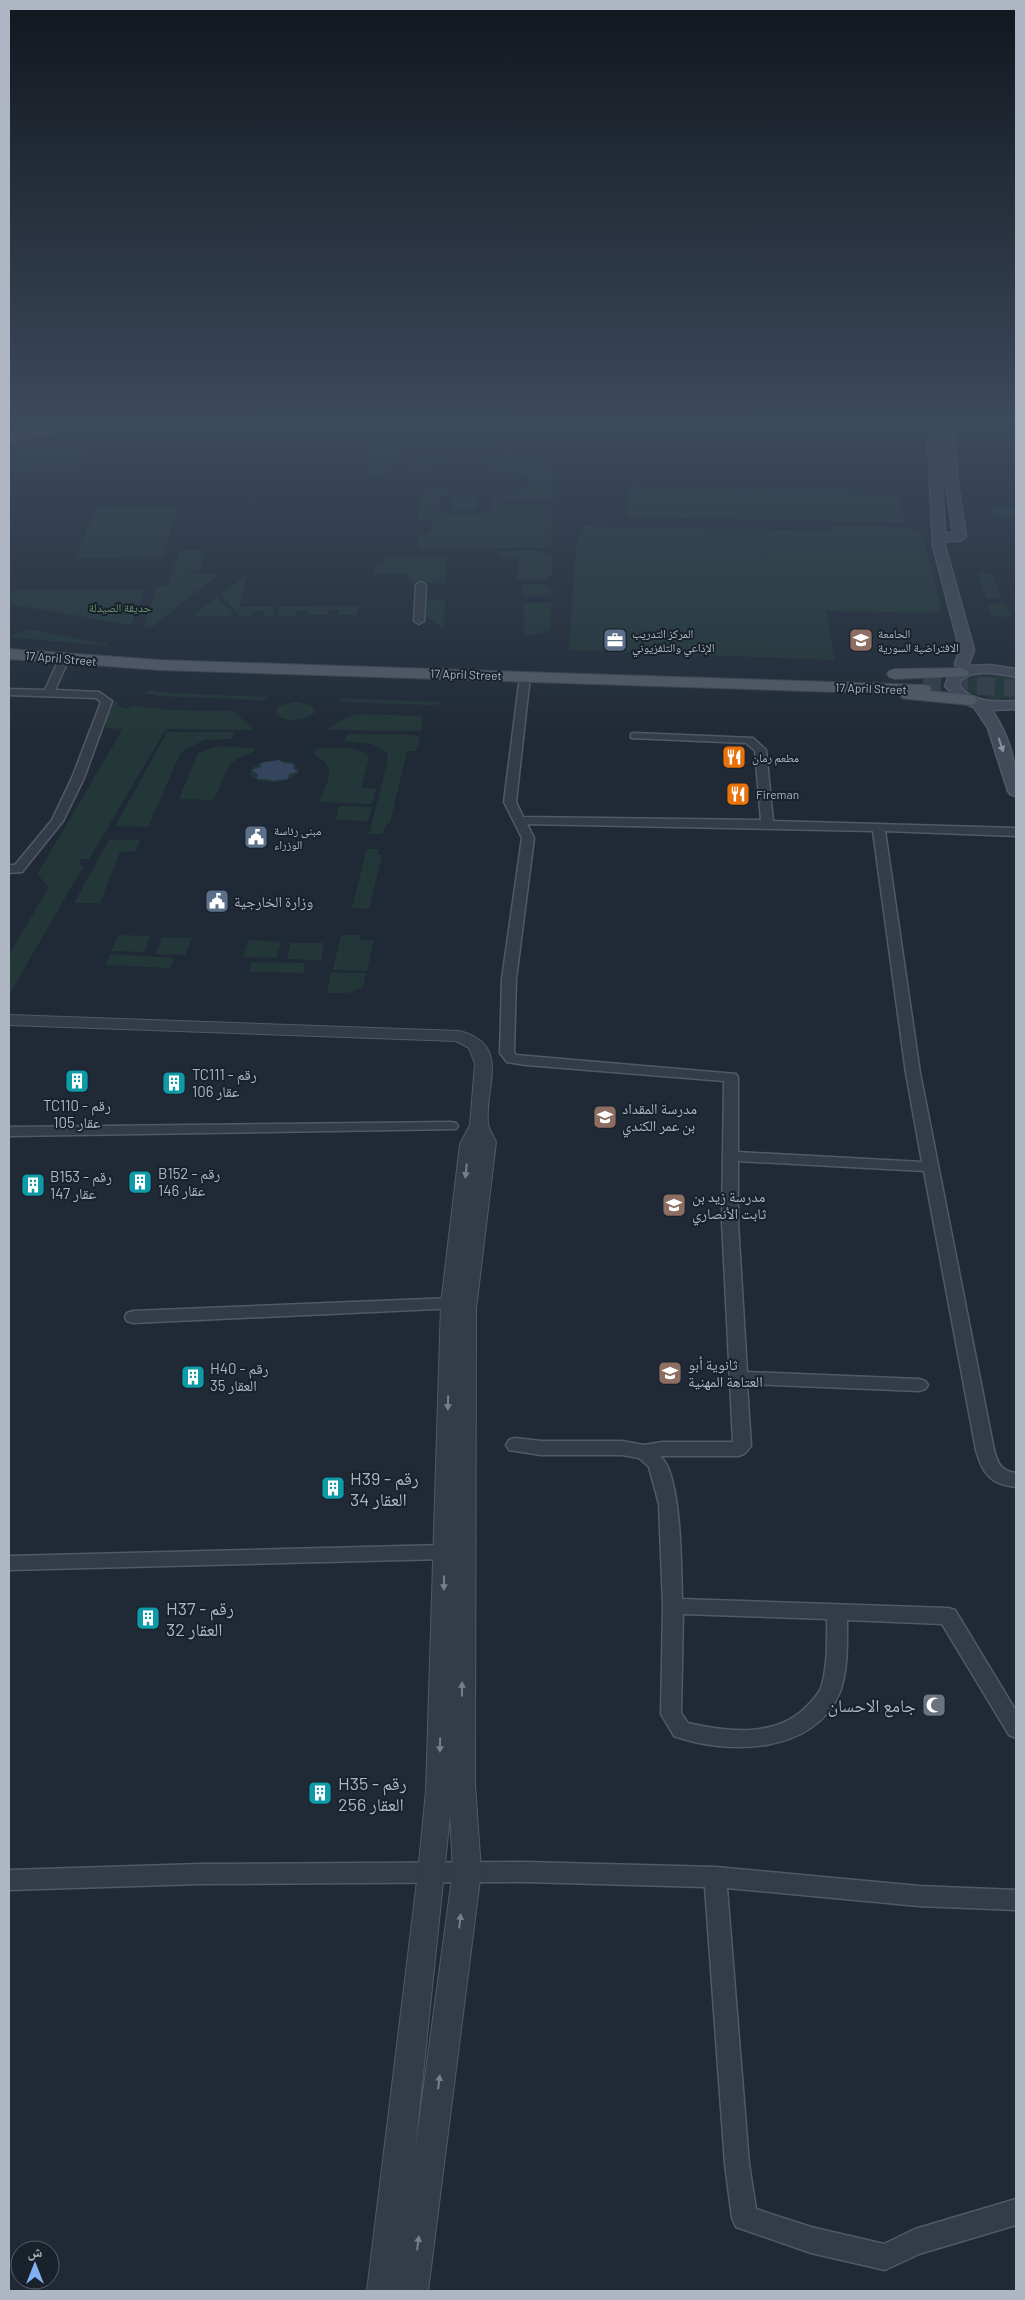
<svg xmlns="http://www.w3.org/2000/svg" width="1025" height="2300" viewBox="0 0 1025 2300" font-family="Barlow,'Noto Naskh Arabic',sans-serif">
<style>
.green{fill:#233738;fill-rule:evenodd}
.water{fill:#35455d}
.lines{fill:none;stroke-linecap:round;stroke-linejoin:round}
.primary-tunnel{stroke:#353f4b;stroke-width:18;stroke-dasharray:18 9;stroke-linecap:butt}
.minor-casing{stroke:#515964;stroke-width:3}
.tertiary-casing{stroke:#515964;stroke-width:2}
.secondary-casing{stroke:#515964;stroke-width:3}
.primary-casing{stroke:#3d4550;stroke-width:2}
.trunk-casing{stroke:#3e4651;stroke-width:3}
.minor{fill:#343c47;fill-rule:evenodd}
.tertiary{fill:#343c47;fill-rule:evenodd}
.secondary{fill:#424b59;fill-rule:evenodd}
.primary{fill:#525b67;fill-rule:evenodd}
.trunk{fill:#5f5e5c;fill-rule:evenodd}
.oneway{fill:#88919e}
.oneway2{fill:#777f8b}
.labels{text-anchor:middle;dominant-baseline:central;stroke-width:4;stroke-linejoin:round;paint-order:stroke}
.far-park-label{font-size:12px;fill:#679370;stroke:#19212b}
.far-poi-label{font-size:12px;fill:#aeb6c3;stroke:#19212b;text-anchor:start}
.far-street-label{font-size:12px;fill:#aeb6c3;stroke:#19212b}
.poi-label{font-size:15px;fill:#aeb6c3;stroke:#19212b;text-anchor:start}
.near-poi-label{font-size:18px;fill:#aeb6c3;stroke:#19212b;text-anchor:start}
</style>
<rect width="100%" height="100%" fill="#202a36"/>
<g class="green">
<path d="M269,419H297L311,426L275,432L253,422Z"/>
<path d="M235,428L250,429L254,433C247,442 228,442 219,435L221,431Z"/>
<path d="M367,445H552L556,451H400L394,455L390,477H367Z"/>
<path d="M90,448L81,467L9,468V452L23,449Z"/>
<path d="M543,454L548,455L551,460L553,499H505V494H517V492L529,489L528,477H516L515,474L487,475V472H491L490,463L479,461L478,459H450V461H440V466L418,468V470H406L409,455Z"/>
<path d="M628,487L898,493L905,522L627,517Z"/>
<path d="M422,491H469V493L439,496V510H443V514H485V510H491V497H498V505L551,504L552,545L541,548H418L419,534H430L432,521L418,520Z"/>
<rect x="453" y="498" width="23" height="11"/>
<path d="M179,506L161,557L75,558L97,507Z"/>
<path d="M991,507H1015L1016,517H1001L991,514L988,509H991Z"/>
<path d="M829,525L908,528L922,533L939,597L941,613L826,611L835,660L569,650L576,544L583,526L831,531Z"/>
<path d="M179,550H205L200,571H190L189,574H219L152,627L147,628L144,624L156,587L169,584Z"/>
<path d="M501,551C516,551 541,546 553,557L552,575L545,580H517V575L519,574L518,557H502Z"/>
<path d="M383,557H446L445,583H413L409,580V574H373L376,563H383Z"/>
<path d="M978,573H992L1001,598H986Z"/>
<path d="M247,575L240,607H274L273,616H264V611H253L251,616H240L221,594Z"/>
<path d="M542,584L549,587L553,592L541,596H522L521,585Z"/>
<path d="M144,590L131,625L9,604V591Z"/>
<path d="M217,598L233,614L229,616H198L193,614Z"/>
<path d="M426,600H445L444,629L425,616Z"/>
<path d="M523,603H552L550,630L541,634L524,635Z"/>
<path d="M987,603L1006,604L1011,617L992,616Z"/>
<path d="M358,606L357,615H339V610H328L327,615H307V611H297L295,616H277L279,607Z"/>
<path d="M26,629L108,644L107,646L9,637Z"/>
<path d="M979,674H999L1016,678V699L996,700L969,692L964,684L966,680Z"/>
<path d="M151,690L170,693L269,697L263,700L159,696L143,693Z"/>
<path d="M338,698L438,702L443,701L435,705L341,702Z"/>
<path d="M111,702H118L117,706L126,709L134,706L172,710L234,711L254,730L166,729L89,859H81L78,865H84L9,995V955L49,887L37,874L123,729L106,728L107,724H100Z"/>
<path d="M296,702L313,706L315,712C306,721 283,724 275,712L279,706Z"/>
<path d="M359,714L420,716L423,719L421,731L326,730L347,717Z"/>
<path d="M167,732H234L232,739L204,740L181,752L148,827L115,826Z"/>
<path d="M346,734L411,735L420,737L416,751H407L390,823H387L382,834H369L388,759L387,753L372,744L345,741Z"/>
<path d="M218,746L253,748L255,751L237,759L229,765L214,800L179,799L198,753Z"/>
<path d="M318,748C332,749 364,744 369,759L361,788L376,789L372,804L319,802C328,780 338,768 314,754V751Z"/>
<path d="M278,760L292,762L299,769L298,773C287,784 263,786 250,775L252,768L262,762ZM279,760L284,763L294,764L293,768L297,772L289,774L288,779L272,781L267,779H257L261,767Z"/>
<path d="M339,806L372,807L368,821L336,820Z"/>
<path d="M109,840H140L136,851L120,852L100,903H74Z"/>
<path d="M367,849H379L378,854L382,855L369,909L352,908Z"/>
<path d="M118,935L150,936L144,952L111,951Z"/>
<path d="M341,935H360L359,940H374L367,971L333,970Z"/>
<path d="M162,937L192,938L185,955L155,954Z"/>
<path d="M248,940L281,942L276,958L243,957Z"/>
<path d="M291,943H324L321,960L287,959Z"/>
<path d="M110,954L175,958L170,968L105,965Z"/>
<path d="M252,962L305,963L303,973L249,972Z"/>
<path d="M331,972L366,973L363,987L347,993H327Z"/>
</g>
<path class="water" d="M279,760L284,763L294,764L293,768L298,772L289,774L288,779L272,781L267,779H257L258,774L252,770L261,767V763Z"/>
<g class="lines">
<path class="primary-tunnel" d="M923,683L1016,688"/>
<g class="minor-casing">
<g id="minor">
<path d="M421,582L426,585L424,621L419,624L414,621L416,585Z"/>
<path d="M64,656L69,659L55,690L99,692L112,701L84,778L63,821L22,872L9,873V865H15L52,820L72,778L101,702L96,698L9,695V689L45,690L59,659Z"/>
<path d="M525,673L530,676L516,802L523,817L761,820L755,751L746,743L631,738V734L635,733L753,738L766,750L773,821L1016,828V836L885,831L920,1073L994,1450C998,1464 1001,1471 1016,1473V1487C990,1484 983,1474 976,1450L924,1171L738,1161V1222L747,1372L919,1379L925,1381L928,1385L925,1389L919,1391L747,1384L751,1446L744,1454L738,1456H660C682,1474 681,1569 682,1599L948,1608L955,1610L1016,1711V1738L1009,1735L942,1624L847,1620C847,1644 848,1670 840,1692C814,1755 727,1755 674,1736L661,1714L663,1606L659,1504L649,1467L639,1458L622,1455H541L509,1450L506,1445L509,1440L515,1438L541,1441H622L644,1445L662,1442H733L722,1222L724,1081L526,1065L507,1062L500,1053L502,979L522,838L504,802L520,676ZM527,824L873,831L906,1073L922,1162L738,1152V1077L736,1074L516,1055L514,1052L516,979L534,838ZM683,1614L827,1619C827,1642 828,1666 821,1688C818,1695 812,1701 807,1706C777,1738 727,1732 688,1723L681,1713Z"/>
<path d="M451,1122L456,1123L458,1126L456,1129L9,1136V1127Z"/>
<path d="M451,1298L457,1300L459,1304L457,1308L133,1323L127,1321L125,1317L127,1313L133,1311Z"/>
<path d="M444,1545L451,1547L453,1552L451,1557L444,1559L9,1570V1556Z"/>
<path d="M525,1862L716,1867L919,1886L1016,1890V1910L919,1906L727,1888L749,2164L756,2209L811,2227L884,2244L915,2229L1016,2199V2225L919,2254L885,2270L811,2253L736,2227L732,2218L725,2164L705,1887L525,1882L201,1884L9,1890V1870L201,1864Z"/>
</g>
</g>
<g class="tertiary-casing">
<path id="tertiary" d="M9,1015L459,1031C512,1044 484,1087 488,1124C489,1130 494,1137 496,1142L476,1309L475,1785L481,1871L428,2291H367L418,1873L426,1791L441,1304L460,1144L470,1125L475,1064L469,1048L456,1041L9,1025ZM450,1815L453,1871L415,2151Z"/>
</g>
<g class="secondary-casing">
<path id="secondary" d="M927,419H938L945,533H953L946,485L941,419H953L958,485L966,537L960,541H945V546L974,650L969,664L970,666L990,665L1016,669V677C1000,674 975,668 961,680L959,686C973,703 997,702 1016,701V709L992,710C1009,736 1018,764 1016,796L1010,794L1008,791L988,728L974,707L959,701L945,686L949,675L957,669L955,664L960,650L933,546Z"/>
</g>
<g class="primary-casing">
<g id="primary">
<path d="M9,649L160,660L924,685L930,686L931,691L969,695L975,696L977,700L975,704L969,705L908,699L902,698L900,694L160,670L9,659Z"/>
<path d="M961,668L967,670L969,673L967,676L895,679L889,677L887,674L889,671L895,669Z"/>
</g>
</g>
<g class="trunk-casing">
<path id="trunk" d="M83,419H107L100,423L9,442V434Z"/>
</g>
<use href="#minor" class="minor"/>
<use href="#tertiary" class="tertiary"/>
<use href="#secondary" class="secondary"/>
<use href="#primary" class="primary"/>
<use href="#trunk" class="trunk"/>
</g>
<defs><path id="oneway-solid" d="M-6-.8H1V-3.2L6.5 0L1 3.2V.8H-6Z" transform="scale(1.25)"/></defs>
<use class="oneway" href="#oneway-solid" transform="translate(1001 745) rotate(72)"/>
<g class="oneway2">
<use href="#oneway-solid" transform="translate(466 1171) rotate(96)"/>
<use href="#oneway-solid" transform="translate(448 1403) rotate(91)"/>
<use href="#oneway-solid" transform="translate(444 1583) rotate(91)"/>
<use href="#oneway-solid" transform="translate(462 1689) rotate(-90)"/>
<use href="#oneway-solid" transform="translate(440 1745) rotate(91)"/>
<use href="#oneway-solid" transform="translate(460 1921) rotate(-83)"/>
<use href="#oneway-solid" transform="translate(439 2082) rotate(-83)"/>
<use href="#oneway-solid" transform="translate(418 2243) rotate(-83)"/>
</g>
<linearGradient id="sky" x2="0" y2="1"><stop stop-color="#12171e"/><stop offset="0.57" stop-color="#3c4a5d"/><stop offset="1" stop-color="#3c4a5d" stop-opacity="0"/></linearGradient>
<rect width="1025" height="741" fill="url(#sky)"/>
<defs>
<g id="office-square" transform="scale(1.25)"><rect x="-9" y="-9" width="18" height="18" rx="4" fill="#5c6f8a" stroke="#19212b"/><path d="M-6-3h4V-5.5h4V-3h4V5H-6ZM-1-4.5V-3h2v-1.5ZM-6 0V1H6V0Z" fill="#fff"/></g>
<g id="university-square" transform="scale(1.25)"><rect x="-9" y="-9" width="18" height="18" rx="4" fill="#8d6e63" stroke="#19212b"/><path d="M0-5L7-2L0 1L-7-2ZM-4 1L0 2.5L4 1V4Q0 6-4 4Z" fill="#fff"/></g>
<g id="restaurant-square" transform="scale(1.25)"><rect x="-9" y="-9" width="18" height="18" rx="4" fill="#e8710a" stroke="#19212b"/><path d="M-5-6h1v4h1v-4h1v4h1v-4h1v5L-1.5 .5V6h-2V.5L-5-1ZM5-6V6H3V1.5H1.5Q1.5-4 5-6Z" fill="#fff"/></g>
<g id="civic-square" transform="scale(1.25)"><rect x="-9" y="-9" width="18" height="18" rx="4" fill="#5c6f8a" stroke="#19212b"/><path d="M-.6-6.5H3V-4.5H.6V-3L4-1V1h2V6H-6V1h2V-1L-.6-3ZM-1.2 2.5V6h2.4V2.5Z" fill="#fff"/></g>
<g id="building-square" transform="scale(1.25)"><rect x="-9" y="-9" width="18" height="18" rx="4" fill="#0f9aa8" stroke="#19212b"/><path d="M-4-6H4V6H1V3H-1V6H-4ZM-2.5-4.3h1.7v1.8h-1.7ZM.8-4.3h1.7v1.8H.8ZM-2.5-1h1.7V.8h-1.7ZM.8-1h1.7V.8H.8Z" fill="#fff"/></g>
<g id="school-square" transform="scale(1.25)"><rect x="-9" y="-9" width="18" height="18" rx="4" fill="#8d6e63" stroke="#19212b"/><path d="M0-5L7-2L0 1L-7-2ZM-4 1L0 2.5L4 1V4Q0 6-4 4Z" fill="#fff"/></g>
<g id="mosque-square" transform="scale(1.25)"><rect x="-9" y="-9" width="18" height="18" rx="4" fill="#6b7280" stroke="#19212b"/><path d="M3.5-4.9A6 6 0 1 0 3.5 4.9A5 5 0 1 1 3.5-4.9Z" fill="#fff"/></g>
</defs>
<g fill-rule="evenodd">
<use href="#office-square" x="615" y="640"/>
<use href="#university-square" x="861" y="640"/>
<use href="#restaurant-square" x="734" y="757"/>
<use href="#restaurant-square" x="738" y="794"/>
<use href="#civic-square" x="256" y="837"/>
<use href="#civic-square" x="217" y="901"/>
<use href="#building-square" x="77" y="1081"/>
<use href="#building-square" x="174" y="1083"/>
<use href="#school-square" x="605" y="1117"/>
<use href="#building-square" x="140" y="1182"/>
<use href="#building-square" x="33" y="1185"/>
<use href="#school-square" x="674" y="1205"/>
<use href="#school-square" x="670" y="1373"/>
<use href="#building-square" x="193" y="1377"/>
<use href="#building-square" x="333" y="1488"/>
<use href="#building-square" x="148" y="1618"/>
<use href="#mosque-square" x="934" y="1705"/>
<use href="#building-square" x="320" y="1793"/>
</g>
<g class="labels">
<g class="far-park-label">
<text x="120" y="607">حديقة الصيدلة</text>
</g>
<g class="far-poi-label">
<text x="632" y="633">المركز التدريب<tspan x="632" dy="14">الإذاعي والتلفزيوني</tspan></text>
<text x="878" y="633">الحامعة<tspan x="878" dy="14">الافتراضية السورية</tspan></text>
<text x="752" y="757">مطعم رمان</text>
<text x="756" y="794">Fireman</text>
<text x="274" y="830">مبنى رئاسة<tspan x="274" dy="14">الوزراء</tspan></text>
</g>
<g class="far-street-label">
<text transform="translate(61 658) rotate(5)">17 April Street</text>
<text transform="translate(466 674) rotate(2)">17 April Street</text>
<text transform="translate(871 688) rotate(2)">17 April Street</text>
</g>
<g class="poi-label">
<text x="234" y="901">وزارة الخارجية</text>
<text x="192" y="1074">TC111 - رقم<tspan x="192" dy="17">عقار 106</tspan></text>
<text x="77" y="1105" text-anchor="middle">TC110 - رقم<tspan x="77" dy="17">عقار 105</tspan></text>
<text x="622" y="1108">مدرسة المقداد<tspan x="622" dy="17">بن عمر الكندي</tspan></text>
<text x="158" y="1173">B152 - رقم<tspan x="158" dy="17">عقار 146</tspan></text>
<text x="50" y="1176">B153 - رقم<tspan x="50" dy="17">عقار 147</tspan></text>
<text x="692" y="1196">مدرسة زيد بن<tspan x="692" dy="17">ثابت الأنصاري</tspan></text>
<text x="688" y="1364">ثانوية أبو<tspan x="688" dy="17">العتاهة المهنية</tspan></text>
<text x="210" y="1368">H40 - رقم<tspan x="210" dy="17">العقار 35</tspan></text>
</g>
<g class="near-poi-label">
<text x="350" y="1478">H39 - رقم<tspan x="350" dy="21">العقار 34</tspan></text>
<text x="166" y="1608">H37 - رقم<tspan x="166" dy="21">العقار 32</tspan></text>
<text x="916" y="1705" text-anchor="end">جامع الاحسان</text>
<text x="338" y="1783">H35 - رقم<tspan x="338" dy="21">العقار 256</tspan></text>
</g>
</g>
<rect width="1025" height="2300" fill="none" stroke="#aeb6c3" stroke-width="20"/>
<g transform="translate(35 2265)"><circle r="24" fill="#19212b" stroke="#555d68"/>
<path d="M0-4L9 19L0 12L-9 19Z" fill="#83b0f4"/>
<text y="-8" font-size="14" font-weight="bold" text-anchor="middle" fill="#aeb6c3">ش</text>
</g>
</svg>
